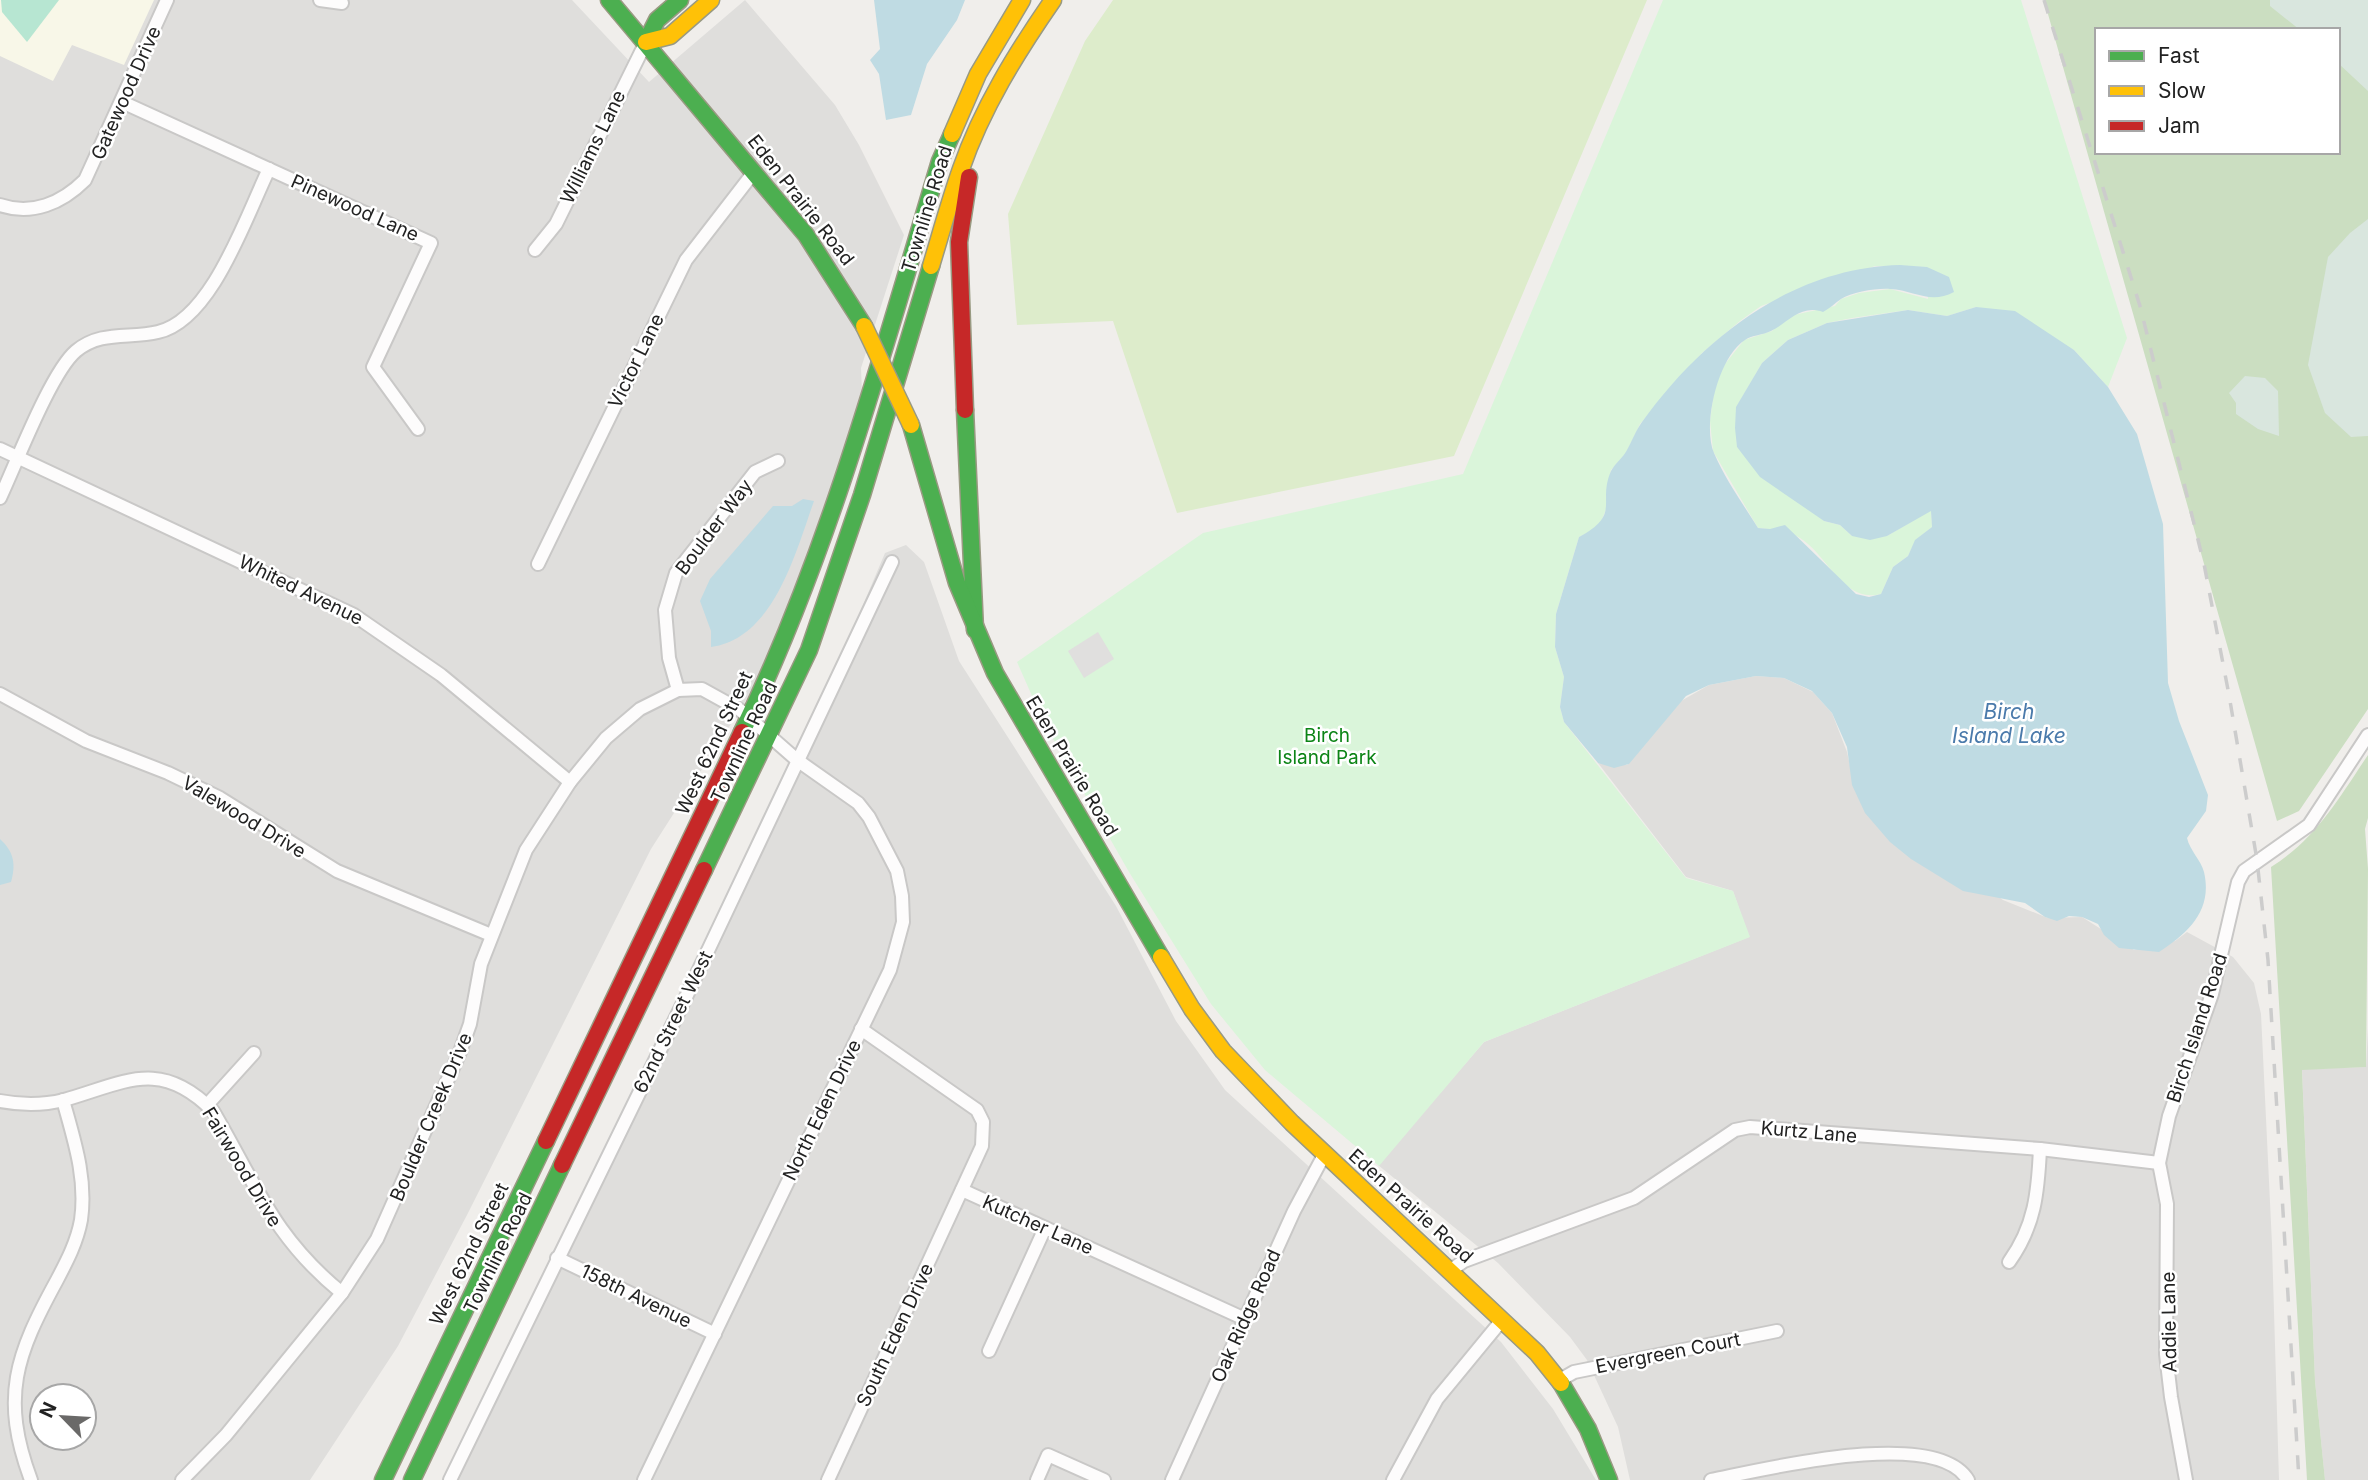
<svg xmlns="http://www.w3.org/2000/svg" width="2368" height="1480" viewBox="0 0 2368 1480" font-family="Inter,sans-serif">
<style>
.residential{fill:#dfdedc;fill-rule:evenodd}
.education{fill:#f8f7e8}
.grass{fill:#ddeccb}
.forest{fill:#cbdec1;fill-rule:evenodd}
.wetland{fill:#d9e6de}
.park{fill:#daf5da}
.pitch{fill:#b7e6d2}
.parking{fill:#e0dfde}
.water{fill:#bfdbe3}
.lines{fill:none;stroke-linecap:round;stroke-linejoin:round}
.street-casing{stroke:#c9c8c7;stroke-width:16}
.fast-casing{stroke:#999a82;stroke-width:19}
.slow-casing{stroke:#999a82;stroke-width:19}
.jam-casing{stroke:#999a82;stroke-width:19}
.street{stroke:#fdfcfc;stroke-width:12}
.fast{stroke:#4caf50;stroke-width:16}
.slow{stroke:#ffc107;stroke-width:16}
.jam{stroke:#c62828;stroke-width:16}
.rail{stroke:#ccc;stroke-width:3.5;stroke-dasharray:14 14;stroke-linecap:butt}
.slow-bridge-casing{stroke:#999a82;stroke-width:19;stroke-linecap:butt}
.slow-bridge{stroke:#ffc107;stroke-width:16}
.labels{text-anchor:middle;dominant-baseline:central;stroke-width:5;stroke-linejoin:round;paint-order:stroke}
.street-label{font-size:19px;fill:#222;stroke:#fff}
.park-label{font-size:19px;fill:#0c8416;stroke:#fff}
.water-label{font-size:21px;font-style:italic;fill:#4a7aab;stroke:#fff}
</style>
<rect width="100%" height="100%" fill="#f0eeeb"/>
<g class="residential">
<path d="M0,0H572L649,82L745,0L835,105L859,145L904,235L861,368L862,393L832,491L788,615L752,691L651,849L467,1215L398,1346L310,1480H0ZM42,1396H84V1438H42Z"/>
<path d="M906,545L924,562L959,661L1116,906L1176,1021L1225,1090L1501,1342L1553,1409L1596,1480H451L810,730L885,553Z"/>
<path d="M1756,676L1784,678L1813,692L1832,713L1847,752L1856,793L2003,900L2048,918L2082,917L2134,950L2175,941L2187,932L2233,957L2254,983L2261,1014L2272,1244L2279,1480H1630L1618,1427L1587,1360L1570,1337L1498,1263L1378,1165L1484,1042L1749,937L1733,891L1686,877L1598,763L1627,765L1681,701L1709,685Z"/>
<path d="M2368,1028V1480H2325L2315,1381L2302,1069L2366,1067Z"/>
</g>
<path class="education" d="M0,0H154L124,65L72,45L53,81L0,56Z"/>
<path class="grass" d="M1113,0H1647L1454,456L1177,513L1113,321L1017,325L1008,214L1085,41Z"/>
<g class="forest">
<path d="M2044,0H2368V709L2299,811L2277,821ZM2097,30H2338V152H2097Z"/>
<path d="M2368,755V818L2365,829L2368,869L2366,1067L2302,1070L2315,1381L2325,1480H2307L2271,867C2316,839 2339,798 2368,755Z"/>
</g>
<g class="wetland">
<path d="M2270,0H2368V91L2338,63V30H2300L2270,6Z"/>
<path d="M2368,219V436L2351,437L2325,413L2308,365L2328,257L2350,233Z"/>
<path d="M2245,376L2265,378L2278,391L2279,436L2258,429L2236,414V403L2229,393Z"/>
</g>
<path class="park" d="M1663,0H2021L2127,338L2108,387L2074,350L1976,307L1947,316L1908,310L1852,318L1827,323L1788,340L1762,363L1736,408L1737,447L1824,521L1840,525L1852,536H1887L1931,510L1932,527L1916,540L1908,556L1893,567L1881,594C1843,604 1828,555 1800,538C1790,531 1770,529 1758,528L1713,451L1710,421L1715,383L1725,364L1744,340L1772,331L1789,316L1835,306L1841,299L1859,293L1890,289L1928,299L1927,267L1875,266L1761,306L1740,321L1702,353L1640,424L1626,453L1611,470L1607,488L1609,502L1599,527L1579,537L1556,614L1555,647L1564,677L1560,707L1564,722L1686,878L1733,891L1750,937L1484,1042L1379,1166L1265,1070L1211,1004L1129,872L1044,723L1017,662L1203,533L1463,474Z"/>
<path class="pitch" d="M1,0H59L27,42L2,12Z"/>
<path class="parking" d="M1098,632L1114,659L1084,678L1068,651Z"/>
<g class="water">
<path d="M874,0H965L957,20L927,64L911,115L886,120L879,74L870,60L880,49Z"/>
<path d="M1900,265L1927,267L1949,277L1954,292C1930,305 1914,290 1890,289C1877,288 1852,292 1841,299C1834,304 1830,308 1823,312C1800,304 1788,323 1771,331C1763,335 1752,335 1745,340C1718,357 1702,425 1714,453C1725,479 1743,504 1758,528L1770,529L1785,525L1856,594L1869,597L1881,594L1893,567L1908,556L1915,540L1932,527L1931,511L1887,536L1870,540L1852,536L1840,525L1824,521L1760,477L1737,447L1735,428L1736,407L1762,363L1788,340L1827,323L1908,310L1947,316L1976,307L2015,311L2074,350L2108,387L2137,434L2163,524L2168,683L2179,721L2208,795L2206,811L2187,838C2190,851 2201,860 2204,872C2213,911 2188,933 2159,952L2119,948L2104,935L2098,924L2082,917L2069,916L2057,921L2045,917L2025,903L1963,891L1911,859L1890,842L1865,813L1852,785L1847,747L1832,713L1812,691L1784,678L1756,676L1709,685L1686,696L1629,764L1614,768L1598,763L1564,722L1560,707L1564,677L1555,647L1556,614L1579,537C1622,514 1597,503 1611,471C1615,463 1623,458 1627,450C1632,441 1636,430 1642,422C1703,337 1792,268 1900,265Z"/>
<path d="M803,499L814,501C796,551 774,639 711,647V631L700,601L710,579L773,506H792Z"/>
<path d="M0,839C14,852 16,864 11,882L0,885Z"/>
</g>
<g class="lines">
<g class="street-casing">
<g id="street">
<path d="M320,0L342,3"/>
<path d="M122,102L431,243L373,367L418,429"/>
<path d="M0,205C32,216 62,203 85,180L167,0"/>
<path d="M535,250L556,224L646,42"/>
<path d="M0,449L354,615L441,675L570,782"/>
<path d="M0,498C16,464 51,372 76,351C101,330 129,339 158,332C212,320 246,216 269,169"/>
<path d="M538,564L686,260L754,172"/>
<path d="M678,690L669,658L665,610L676,573L755,472L778,461"/>
<path d="M0,694L86,741L168,773L220,798L337,871L491,935"/>
<path d="M0,1101C21,1105 44,1105 64,1100C124,1083 160,1057 213,1111C256,1184 273,1237 342,1293"/>
<path d="M207,1105L254,1053"/>
<path d="M962,1190L1245,1319"/>
<path d="M557,1258L715,1334"/>
<path d="M2009,1262C2035,1226 2038,1192 2040,1149"/>
<path d="M1451,1270L1464,1261L1634,1198L1735,1130L1750,1127L2040,1149L2159,1163"/>
<path d="M989,1351L1045,1228"/>
<path d="M1560,1380L1574,1372L1777,1331"/>
<path d="M31,1480C0,1397 16,1355 57,1280C67,1261 77,1242 81,1220C87,1178 74,1140 63,1100"/>
<path d="M182,1480L226,1435L342,1293L377,1239L460,1052L470,1024L481,964L526,850L570,782L606,738L640,709L678,690L702,689L740,710L797,760L858,803L869,817L897,871L902,896L903,922L890,970L644,1480"/>
<path d="M450,1480L686,997L892,562"/>
<path d="M828,1480L982,1146L983,1122L977,1110L861,1029"/>
<path d="M1037,1480L1048,1455L1104,1480"/>
<path d="M1172,1480L1294,1211L1324,1155"/>
<path d="M1393,1480L1437,1399L1502,1320"/>
<path d="M1711,1480C1762,1470 1936,1426 1968,1480"/>
<path d="M2186,1480L2171,1397L2166,1354L2167,1204L2159,1163L2169,1116L2212,994L2238,882L2244,871L2309,825L2368,735"/>
</g>
</g>
<g class="fast-casing">
<g id="fast">
<path d="M609,0L806,235L864,326"/>
<path d="M646,42L657,20L680,0"/>
<path d="M965,410L975,630"/>
<path d="M911,425L957,583L995,673L1161,957"/>
<path d="M742,732C830,550 882,354 940,161L952,134"/>
<path d="M704,870L809,650L862,495L931,266"/>
<path d="M1561,1383L1588,1429L1609,1480"/>
<path d="M383,1480L546,1141"/>
<path d="M412,1480L562,1165"/>
</g>
</g>
<g class="slow-casing">
<g id="slow">
<path d="M646,42L670,36L711,0"/>
<path d="M952,134L978,74L1022,0"/>
<path d="M931,266C941,233 950,200 961,169C982,108 1017,52 1053,0"/>
<path d="M1161,957L1192,1009L1223,1051L1292,1123L1537,1353L1561,1383"/>
</g>
</g>
<g class="jam-casing">
<g id="jam">
<path d="M965,410L959,242L969,177"/>
<path d="M546,1141L742,732"/>
<path d="M562,1165L704,870"/>
</g>
</g>
<use href="#street" class="street"/>
<use href="#fast" class="fast"/>
<use href="#slow" class="slow"/>
<use href="#jam" class="jam"/>
<path class="rail" d="M2044,0L2140,306L2204,564L2229,695L2257,860L2268,960L2299,1480"/>
<g class="slow-bridge-casing">
<path id="slow-bridge" d="M864,326L911,425"/>
</g>
<use href="#slow-bridge" class="slow-bridge"/>
</g>
<g class="labels">
<g class="street-label">
<text transform="translate(126 93) rotate(-66)">Gatewood Drive</text>
<text transform="translate(593 147) rotate(-64)">Williams Lane</text>
<text transform="translate(801 200) rotate(52)">Eden Prairie Road</text>
<text transform="translate(355 208) rotate(24)">Pinewood Lane</text>
<text transform="translate(927 209) rotate(-73)">Townline Road</text>
<text transform="translate(636 361) rotate(-64)">Victor Lane</text>
<text transform="translate(714 527) rotate(-53)">Boulder Way</text>
<text transform="translate(301 590) rotate(26)">Whited Avenue</text>
<text transform="translate(744 742) rotate(-65)">Townline Road</text>
<text transform="translate(714 743) rotate(-65)">West 62nd Street</text>
<text transform="translate(1072 766) rotate(59)">Eden Prairie Road</text>
<text transform="translate(244 817) rotate(31)">Valewood Drive</text>
<text transform="translate(673 1022) rotate(-64)">62nd Street West</text>
<text transform="translate(2197 1028) rotate(-72)">Birch Island Road</text>
<text transform="translate(822 1110) rotate(-64)">North Eden Drive</text>
<text transform="translate(431 1117) rotate(-67)">Boulder Creek Drive</text>
<text transform="translate(1809 1132) rotate(5)">Kurtz Lane</text>
<text transform="translate(242 1167) rotate(59)">Fairwood Drive</text>
<text transform="translate(1411 1206) rotate(42)">Eden Prairie Road</text>
<text transform="translate(1038 1225) rotate(24)">Kutcher Lane</text>
<text transform="translate(498 1253) rotate(-64)">Townline Road</text>
<text transform="translate(469 1254) rotate(-64)">West 62nd Street</text>
<text transform="translate(636 1296) rotate(26)">158th Avenue</text>
<text transform="translate(1246 1316) rotate(-66)">Oak Ridge Road</text>
<text transform="translate(2169 1322) rotate(-91)">Addie Lane</text>
<text transform="translate(895 1335) rotate(-65)">South Eden Drive</text>
<text transform="translate(1668 1353) rotate(-11)">Evergreen Court</text>
</g>
<g class="park-label">
<text x="1327" y="735">Birch<tspan x="1327" dy="22">Island Park</tspan></text>
</g>
<g class="water-label">
<text x="2009" y="711">Birch<tspan x="2009" dy="24">Island Lake</tspan></text>
</g>
</g>
<rect x="2095" y="28" width="245" height="126" fill="#ffffff" stroke="#a7a7a7" stroke-width="2"/>
<rect x="2109" y="51" width="35" height="10" fill="#4caf50" stroke="#a7a7a7" stroke-width="2"/>
<text x="2158" y="63" font-size="21" fill="#222222">Fast</text>
<rect x="2109" y="86" width="35" height="10" fill="#ffc107" stroke="#a7a7a7" stroke-width="2"/>
<text x="2158" y="98" font-size="21" fill="#222222">Slow</text>
<rect x="2109" y="121" width="35" height="10" fill="#c62828" stroke="#a7a7a7" stroke-width="2"/>
<text x="2158" y="133" font-size="21" fill="#222222">Jam</text>
<g transform="translate(63 1417) rotate(295)"><circle r="33" fill="#ffffff" stroke="#a7a7a7" stroke-width="2"/>
<path d="M0-5L12 26L0 18L-12 26Z" fill="#6a6968"/>
<text y="-10" font-size="19" font-weight="bold" text-anchor="middle" fill="#222222">N</text>
</g>
</svg>
